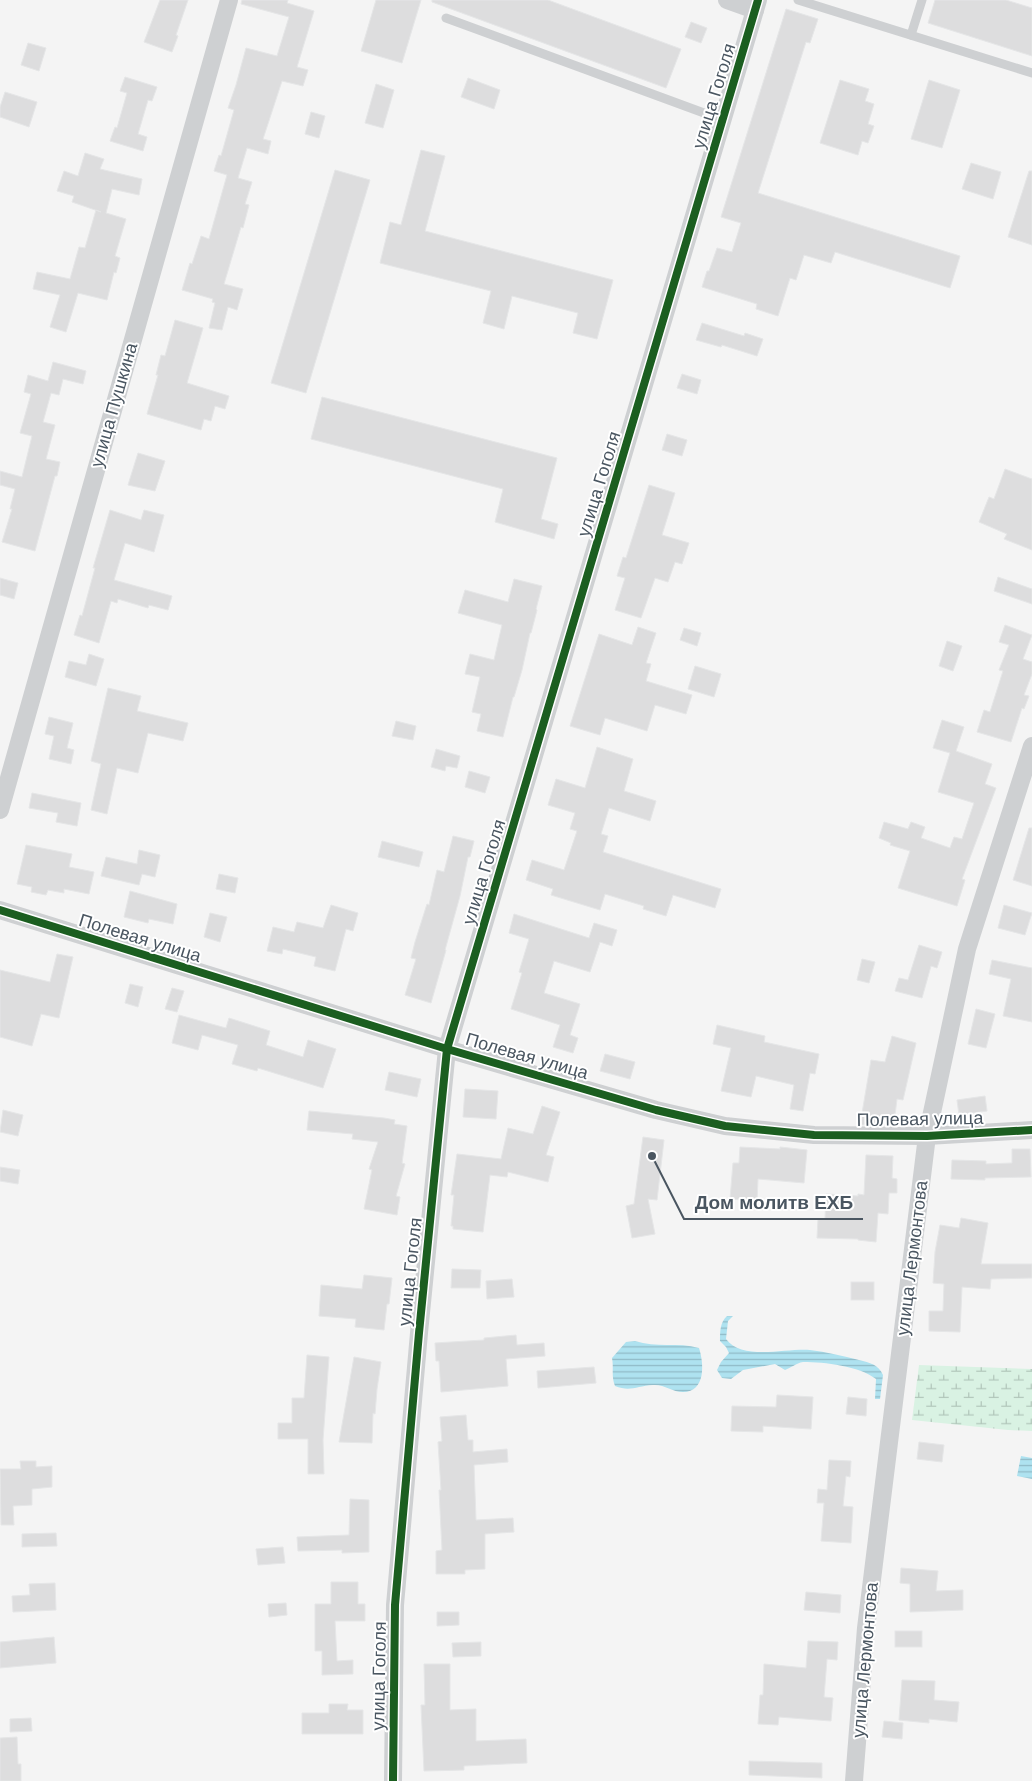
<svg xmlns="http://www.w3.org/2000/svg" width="1032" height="1781" viewBox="0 0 1032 1781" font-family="Arial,sans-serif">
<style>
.wetland{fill:url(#wetland-marsh)}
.water{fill:url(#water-rules)}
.building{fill:#ddddde;stroke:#e5e6e7}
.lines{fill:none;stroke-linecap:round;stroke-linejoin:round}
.lane{stroke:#ced0d2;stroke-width:9}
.street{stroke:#ced0d2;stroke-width:18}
.cycleway-casing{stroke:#fff;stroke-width:11}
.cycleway{stroke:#1b5e20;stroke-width:8}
.labels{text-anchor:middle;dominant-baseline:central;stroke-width:4;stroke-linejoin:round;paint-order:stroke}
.street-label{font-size:18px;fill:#4a5661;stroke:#fff}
.leader{fill:none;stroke:#4a5661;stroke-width:2}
.callout-dot{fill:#4a5661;stroke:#fff;stroke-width:2}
.callout-label{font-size:19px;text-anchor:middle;font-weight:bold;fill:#4a5661;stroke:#fff;stroke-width:4;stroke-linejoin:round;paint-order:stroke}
</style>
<defs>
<pattern id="wetland-marsh" width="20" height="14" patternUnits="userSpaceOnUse" patternTransform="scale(1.25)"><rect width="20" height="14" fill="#d9f2e3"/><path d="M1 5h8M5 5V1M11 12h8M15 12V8" fill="none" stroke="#b2c7bb"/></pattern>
<pattern id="water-rules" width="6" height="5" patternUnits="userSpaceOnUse" patternTransform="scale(1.25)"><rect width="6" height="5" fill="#aee2f0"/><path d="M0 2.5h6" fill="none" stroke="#90bac6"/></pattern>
</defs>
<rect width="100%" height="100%" fill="#f4f4f4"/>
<path class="wetland" d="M919,1365L1032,1369V1431L1008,1430L912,1420Z"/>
<g class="water">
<path d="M727,1316H733L728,1321L726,1339C742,1361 786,1348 810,1350C826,1352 843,1356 859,1360C870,1363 878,1364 883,1375L880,1399H875L876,1379C859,1366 825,1362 803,1362C796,1363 791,1368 785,1370L775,1364L743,1370L731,1379L722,1378L717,1370L721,1362L729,1353L726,1347L720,1341C720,1332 720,1322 727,1316Z"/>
<path d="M635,1341C656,1348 678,1342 699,1348C704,1363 706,1392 683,1392C672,1392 664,1384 653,1385C637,1386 630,1392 615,1386C611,1376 614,1368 612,1358L626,1342Z"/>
<path d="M1021,1456L1032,1458V1479L1017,1476Z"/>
</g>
<g class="building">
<path d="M160,0H188L176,35L178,36L172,52L144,42Z"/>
<path d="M242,0H288L287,3L314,11L297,67L308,70L303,86L282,81L263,139L271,141L268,154L247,148L238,178L252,182L245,204L249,205L243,228L241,227L224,284L243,289L237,310L228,307L222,330L209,328L215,303L212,302L213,299L182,290L190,263L192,264L201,236L209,239L227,175L214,171L219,155L221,156L234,110L228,108L236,85L246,48L277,56L289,17L241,4Z"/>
<path d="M376,0H421L402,63L361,51Z"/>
<path d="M432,0H548L681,49L666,88L432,2Z"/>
<path d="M935,0H1006L1032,8V56L928,23Z"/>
<path d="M786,9L818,19L810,43L806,42L758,193L960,256L950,288L835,252L831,263L804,255L796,280L790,278L778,316L756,309L757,304L702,287L707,271H709L717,248L732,252L741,223L721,217Z"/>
<path d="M691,22L707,28L701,43L685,37Z"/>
<path d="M28,43L46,48L39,71L21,65Z"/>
<path d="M125,77L157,87L152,101L148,100L138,134L147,137L143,151L110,141L115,127L117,128L127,93L120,91Z"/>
<path d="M468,78L500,90L494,109L461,97Z"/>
<path d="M840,80L869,89L865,101L874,104L868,124L874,126L868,143L862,141L858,155L820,143Z"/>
<path d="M929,80L960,90L942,148L911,139Z"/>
<path d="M376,84L394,90L383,128L365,123Z"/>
<path d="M5,92L37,102L29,127L0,117V107Z"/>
<path d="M311,112L325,116L319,138L305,134Z"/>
<path d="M421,150L445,156L425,231L613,280L597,339L573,333L578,313L512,296L504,329L483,323L491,291L380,263L390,222L401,225Z"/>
<path d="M85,153L104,159L100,169L142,179L139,195L112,189L106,213L126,219L115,256L120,258L116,273L114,272L107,300L78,293L66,332L50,327L60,295L33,289L37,272L70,279L79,247L85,248L96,210L101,212L72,202L74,196L57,191L64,171L78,176Z"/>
<path d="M971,163L1001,172L993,199L962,189Z"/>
<path d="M335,170L370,180L306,393L271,383Z"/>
<path d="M1029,171H1032V245L1008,237Z"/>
<path d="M175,320L203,328L187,383L229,396L225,409L215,406L211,421L204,419L201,430L147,414L158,375H156L161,355L165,356Z"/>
<path d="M702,323L744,336L745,333L763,339L757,356L722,345L721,347L696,340Z"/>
<path d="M53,362L86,371L83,384L63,379L59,395L51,393L43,422L55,425L46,459L60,462L57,476H55L35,551L2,542L12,509H10L15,489L0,485V471L22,477L32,436L20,433L31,394L24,392L28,375L48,381Z"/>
<path d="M682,374L701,380L697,394L677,388Z"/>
<path d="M322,397L557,458L541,519L558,524L554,539L495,522L503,489L311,439Z"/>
<path d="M667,434L687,440L682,456L662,450Z"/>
<path d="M138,453L165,461L155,491L128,485Z"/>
<path d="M1005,469L1032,479V550L1004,539L1007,534L979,522L989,497L994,499Z"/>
<path d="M649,485L675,493L662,535L689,543L682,564L675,562L668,582L655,578L641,618L615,610L625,578L617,576L623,557L626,558Z"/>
<path d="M110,510L141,520L144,510L164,515L154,552L125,543L114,580L172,596L168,610L149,605L148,608L118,599L117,603L111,601L99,643L74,635L80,615L82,616L95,568H93Z"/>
<path d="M998,577L1032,589V604L994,591Z"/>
<path d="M0,578L18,583L14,599L0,595Z"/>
<path d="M514,579L542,586L536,609L537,610L531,633H530L522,670L514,697H513L503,737L477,731L481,714L472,712L480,677L465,674L470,654L494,660L502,625L458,613L465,590L508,602Z"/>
<path d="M1005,625L1032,635L1023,659L1032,662V674L1024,695L1029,696L1024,709L1022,708L1011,742L977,732L984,710L990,712L1003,671L999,670L1009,645L999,642Z"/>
<path d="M638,627L656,633L646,663L651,664L646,681L692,695L686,714L655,705L647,731L605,718L600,735L570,726L599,634L632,645Z"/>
<path d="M684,628L701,633L697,646L680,640Z"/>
<path d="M947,641L962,646L953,671L939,666Z"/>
<path d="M89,654L104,659L96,686L65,677L69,661L86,665Z"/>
<path d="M695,666L721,674L714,697L688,689Z"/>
<path d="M108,688L141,696L137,711L188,723L183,741L148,733L138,773L117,768L107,814L91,810L101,764L91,761Z"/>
<path d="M49,717L73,723L67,748L74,750L71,764L49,759L54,736L45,734Z"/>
<path d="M942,720L964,727L956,751L992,764L985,784L996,788L962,879L965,880L957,906L898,888L910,851L890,845L891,843L879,838L884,822L908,829L911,822L925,827L921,838L950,848L954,837L962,839L974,803L938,792L950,753L933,748Z"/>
<path d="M396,721L416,726L413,740L392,736Z"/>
<path d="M597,747L633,759L624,791L656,801L650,821L609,808L601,834L608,836L603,852L721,889L715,908L673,895L666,916L643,909L644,906L605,894L600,910L551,895L553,889L526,880L532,860L564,870L577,831L570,829L575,813L548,805L556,779L585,788Z"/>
<path d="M436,749L460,756L457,768L446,766L445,771L431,767Z"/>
<path d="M469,771L490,777L485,793L465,787Z"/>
<path d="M32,793L81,803L77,826L56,822L58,813L29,808Z"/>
<path d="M1029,828H1032V886L1013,880Z"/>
<path d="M453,836L474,841L470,857H468L460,896L445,950H446L431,1003L405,995L416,959L411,958L415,942L427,904L429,905L437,870L444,872Z"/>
<path d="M382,841L423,852L419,867L378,857Z"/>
<path d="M26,845L72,854L69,867L94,872L89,894L64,889V893L48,890L46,895L31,892L32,887L17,884Z"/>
<path d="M139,850L160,855L155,877L142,874L139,885L101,876L106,857L137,864Z"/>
<path d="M219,874L238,878L235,893L216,889Z"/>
<path d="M130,891L177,904L173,924L149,919L148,923L124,917Z"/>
<path d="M331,905L358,913L353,931L346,929L335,971L314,966L316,957L283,949L282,954L267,951L273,927L294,932L297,922L323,928Z"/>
<path d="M1004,905L1032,913L1025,935L998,928Z"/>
<path d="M210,913L227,917L220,942L204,937Z"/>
<path d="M514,914L589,938L594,923L617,930L612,946L600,942L590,972L554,961L544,993L580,1004L570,1035L578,1038L573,1053L553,1047L560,1025L511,1009L522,973L519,972L529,939L509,933Z"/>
<path d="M919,945L942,952L937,968L931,966L922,998L895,991L899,978L908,980Z"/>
<path d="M57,954L73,957L59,1018L41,1014L32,1046L0,1037V970L50,982Z"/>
<path d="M862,959L875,962L869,983L857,980Z"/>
<path d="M992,960L1032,968V1022L1003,1016L1011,979L989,974Z"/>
<path d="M130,984L143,987L138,1007L125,1003Z"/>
<path d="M172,988L184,991L177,1012L165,1009Z"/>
<path d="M976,1009L995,1014L986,1048L968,1044Z"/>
<path d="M179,1015L226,1028L229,1018L270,1031L266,1045L303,1057L308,1040L336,1049L323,1088L258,1068L257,1071L232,1064L238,1045L202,1035L198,1050L172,1043Z"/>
<path d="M717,1025L765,1036L764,1042L819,1054L815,1074L810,1073L803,1111L790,1109L794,1085L756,1076L751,1097L721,1091L731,1048L713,1044Z"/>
<path d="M892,1036L916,1043L903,1100L897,1099L894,1123L880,1121L879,1125H860L871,1060L885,1062Z"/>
<path d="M605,1054L635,1062L630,1079L600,1071Z"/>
<path d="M389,1072L421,1079L417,1097L385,1090Z"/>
<path d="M465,1089L498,1091L496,1119L463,1117Z"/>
<path d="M985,1096L987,1111L959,1115L957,1100Z"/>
<path d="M542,1106L560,1112L546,1155L554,1157L548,1182L508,1172L507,1177L490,1175L483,1232L453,1229V1226H451L454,1195H451L457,1154L501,1159L508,1128L533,1134Z"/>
<path d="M3,1110L23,1115L18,1136L0,1132Z"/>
<path d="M309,1111L384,1118L395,1120L394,1124L407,1126L402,1163L405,1164L396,1196L400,1197L397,1215L364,1209L372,1170L369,1169L378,1142L352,1139L353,1134L307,1130Z"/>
<path d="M643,1137L664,1140L657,1200L648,1199L655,1234L632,1238L626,1206L634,1204Z"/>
<path d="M740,1147L780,1149V1147L807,1150L804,1183L758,1179L757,1201L730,1199L733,1163H739Z"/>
<path d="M1012,1149H1030L1031,1177L985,1178V1180L951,1179L952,1160L986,1161V1164L1012,1163Z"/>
<path d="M866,1155L893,1156L892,1178L897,1179V1193H889L888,1214L878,1213L876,1242L858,1240V1239L817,1238L818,1219H825L826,1194L858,1196V1194L864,1195Z"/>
<path d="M0,1167L20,1170L18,1184L0,1181Z"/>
<path d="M961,1218L988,1223L981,1264H1032V1278L991,1279L990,1289L962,1287L960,1332L929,1331V1311H943L944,1284L933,1283L935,1252L940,1225L959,1228Z"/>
<path d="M452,1269L481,1270L480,1288H451Z"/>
<path d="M364,1275L392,1278L389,1304H387L384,1330L355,1327L356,1319L319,1316L321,1285L362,1289Z"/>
<path d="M512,1279L514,1297L487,1299L486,1281Z"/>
<rect x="851" y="1282" width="23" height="18"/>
<path d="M516,1335L517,1345L544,1343L545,1356L506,1359L508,1386L441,1392L439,1361H436L435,1343L484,1340V1338Z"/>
<path d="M307,1355L329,1357L323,1440L324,1474H308V1439H278V1423H292V1398H304Z"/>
<path d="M354,1357L381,1362L377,1389L375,1414L373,1413L372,1443L339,1442Z"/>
<path d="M594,1367L596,1383L538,1388L537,1371Z"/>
<path d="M777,1395L813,1397L811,1429L763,1426V1432L731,1431L732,1406L776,1407Z"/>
<path d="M848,1397L867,1399L866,1416L846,1414Z"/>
<path d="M466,1415L468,1440H473V1452L507,1449L508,1462L474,1465L476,1520L513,1518L514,1532L485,1534V1569L465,1570V1574H436V1551L442,1550L439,1490H441L438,1442L442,1441L440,1417Z"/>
<path d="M919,1442L944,1445L942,1462L917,1459Z"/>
<path d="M829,1460L851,1461L850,1477L846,1476L843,1506L853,1507L851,1543L821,1541L824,1503H817L818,1489L827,1490Z"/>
<path d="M20,1461H36V1467L52,1466V1487L32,1489V1505L13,1506L14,1525H1L0,1469H21Z"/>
<path d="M350,1499L369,1500V1552L342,1553V1550L298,1551L297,1537L349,1535Z"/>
<path d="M56,1533L57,1546L22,1547V1534Z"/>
<path d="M283,1547L285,1563L258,1565L256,1549Z"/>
<path d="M901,1568L938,1571L936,1591L963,1590V1610L910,1612V1584L900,1583Z"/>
<path d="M331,1582H358V1604H365V1621H335L337,1661L353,1660V1674L322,1675V1651H315V1604H331Z"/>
<path d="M55,1583L56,1610L13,1612L12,1596L30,1595L29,1584Z"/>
<path d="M806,1592L841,1595L840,1613L804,1610Z"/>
<path d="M286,1603L287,1615L269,1617L268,1604Z"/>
<path d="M437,1612H459V1625L437,1626Z"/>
<rect x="895" y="1631" width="27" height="16"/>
<path d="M54,1637L56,1663L0,1668V1642Z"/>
<path d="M808,1641L838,1642L837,1660L827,1659L824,1697L833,1698L831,1721L779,1717L778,1725L758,1724L760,1695H763L764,1664L806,1668Z"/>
<path d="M481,1642V1656L453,1657L452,1643Z"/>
<path d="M424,1664H450V1710L476,1709V1741L526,1739L527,1763L464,1766V1770L424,1771L421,1705H425Z"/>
<path d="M902,1680L935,1681L934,1700L959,1702L957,1722L929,1719V1723L899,1720Z"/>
<path d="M329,1704H348L347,1710H363V1734H302V1713H329Z"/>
<path d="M31,1718L32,1731L10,1732V1719Z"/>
<path d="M884,1721L903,1723L902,1739L882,1737Z"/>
<path d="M17,1737L18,1764H21V1781H0V1738Z"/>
<path d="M749,1761L822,1763V1778L749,1775Z"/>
</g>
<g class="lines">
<g class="lane">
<path d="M798,0L1032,73"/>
<path d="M446,18L723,120"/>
<path d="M911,35L922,0"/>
</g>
<g class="street">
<path d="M727,0L755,10"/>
<path d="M0,810L229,0"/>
<path d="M0,910L447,1049L656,1110L725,1126L814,1135L927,1136L1032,1130"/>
<path d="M393,1781L395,1605L419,1333L447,1049L758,0"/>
<path d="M854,1781L866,1628L927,1136L967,949L1032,746"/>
</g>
<g class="cycleway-casing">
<g id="cycleway">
<path d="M0,910L447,1049L656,1110L725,1126L814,1135L927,1136L1032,1130"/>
<path d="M393,1781L395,1605L419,1333L447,1049L758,0"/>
</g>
</g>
<use href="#cycleway" class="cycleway"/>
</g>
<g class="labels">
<g class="street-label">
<text transform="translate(714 96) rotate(-73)">улица Гоголя</text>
<text transform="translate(114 405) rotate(-74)">улица Пушкина</text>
<text transform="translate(599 484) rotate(-73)">улица Гоголя</text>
<text transform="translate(484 872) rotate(-73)">улица Гоголя</text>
<text transform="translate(140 938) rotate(17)">Полевая улица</text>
<text transform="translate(527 1056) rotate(16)">Полевая улица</text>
<text transform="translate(920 1119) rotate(-1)">Полевая улица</text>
<text transform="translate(912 1258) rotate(-83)">улица Лермонтова</text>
<text transform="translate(410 1272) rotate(-84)">улица Гоголя</text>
<text transform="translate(865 1660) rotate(-85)">улица Лермонтова</text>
<text transform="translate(379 1676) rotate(-89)">улица Гоголя</text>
</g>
</g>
<path class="leader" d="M652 1156L684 1219H863"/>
<circle class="callout-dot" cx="652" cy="1156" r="5"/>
<g class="callout-label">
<text x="774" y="1209">Дом молитв ЕХБ</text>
</g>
</svg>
